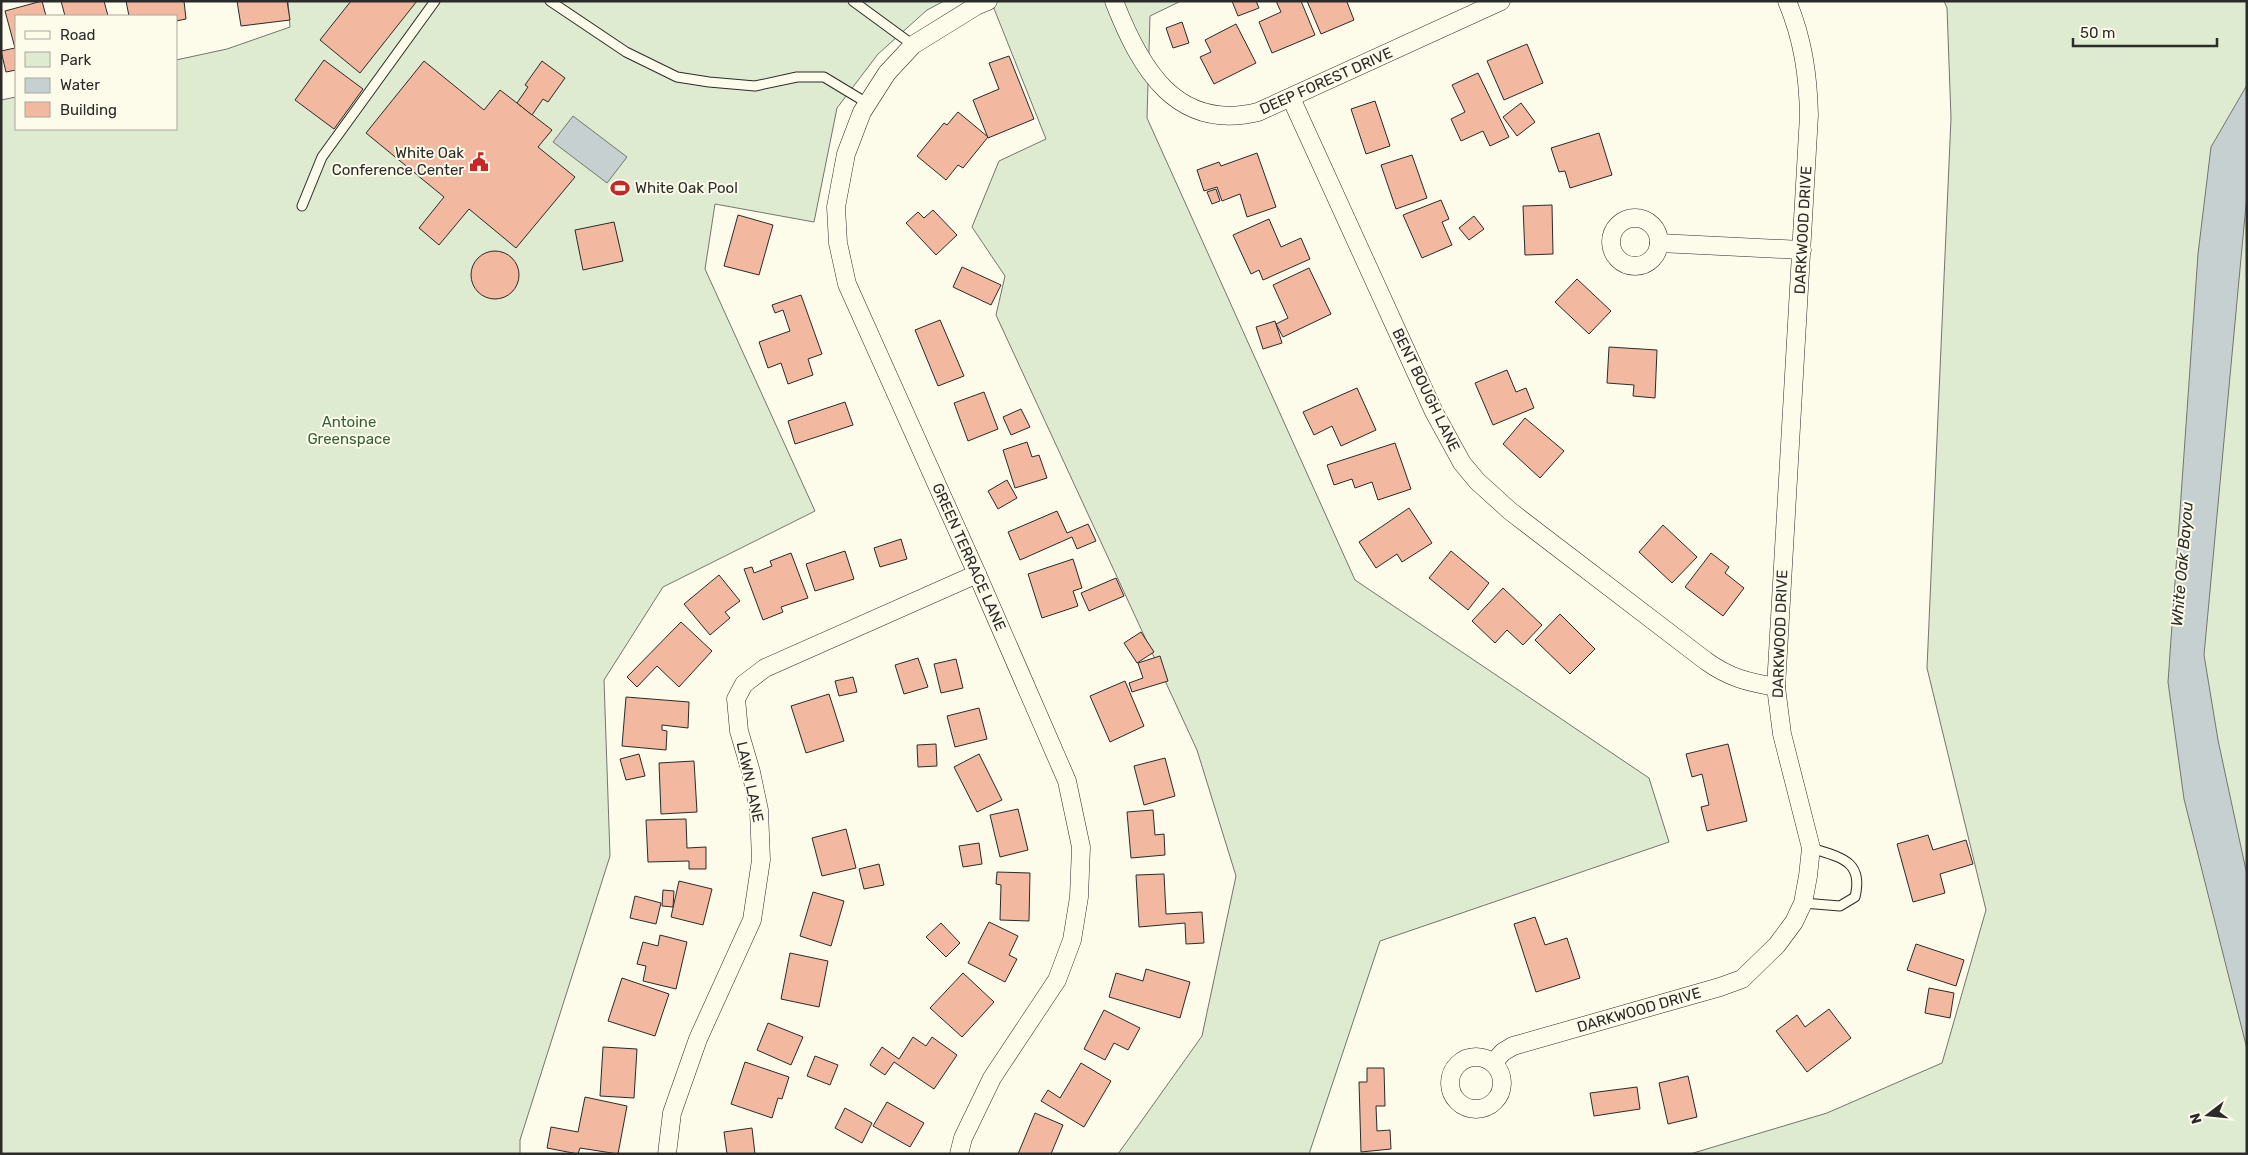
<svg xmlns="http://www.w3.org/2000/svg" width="2248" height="1155" viewBox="0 0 2248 1155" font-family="Rubik,sans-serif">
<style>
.green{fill:#deebd1;stroke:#74746e}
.water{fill:#c7d0d0;stroke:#74746e}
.building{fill:#f2b8a0;stroke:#2b2b2b}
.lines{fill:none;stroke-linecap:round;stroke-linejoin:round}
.lane-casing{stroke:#2b2b2b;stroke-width:11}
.street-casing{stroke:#2b2b2b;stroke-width:19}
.lane{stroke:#fdfbea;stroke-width:9}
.street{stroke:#fdfbea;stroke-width:18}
.labels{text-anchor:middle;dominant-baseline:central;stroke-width:4;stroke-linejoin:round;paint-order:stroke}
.street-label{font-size:15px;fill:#2b2b2b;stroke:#fdfbea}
.poi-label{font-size:15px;fill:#2b2b2b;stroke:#fdfbea;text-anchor:end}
.park-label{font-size:15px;fill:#34623c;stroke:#fdfbea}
.water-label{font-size:16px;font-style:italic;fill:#2b2b2b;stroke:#fdfbea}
</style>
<rect width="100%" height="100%" fill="#fdfbea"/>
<g class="green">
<path d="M288,1H944L927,10L878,54L837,108L814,222L715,204L705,269L815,511L663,587L604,680L610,856L520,1140V1154H1V100L16,97V129H176V60L227,49L290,27Z"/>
<path d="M991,1H1181L1150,16L1147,118L1355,580L1649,778L1669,842L1380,941L1309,1154H1118L1202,1036L1236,876L1197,750L996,315L1005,276L972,227L999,161L1046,139Z"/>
<path d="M1944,1H2247V1154H1690L1827,1113L1942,1063L1986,910L1927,668L1951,118L1947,8Z"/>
</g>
<g class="water">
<path d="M2247,85V194L2204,655L2218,740L2247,875V1049L2184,799L2168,682L2198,254L2211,147Z"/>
<path d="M573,116L627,157L607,183L553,142Z"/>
</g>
<g class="building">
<path d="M42,1L46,16H16V70L6,72L1,51L15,48L5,11Z"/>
<path d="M61,1H104L108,16H65Z"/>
<path d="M126,1H184L186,19L176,21V16H129Z"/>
<path d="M237,1H287L290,20L241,26Z"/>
<path d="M351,1H417L360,73L320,40Z"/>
<path d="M1232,1H1256L1259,8L1238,16Z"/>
<path d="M1276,1H1301L1315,35L1272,53L1259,22L1281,12Z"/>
<path d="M1307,1H1348L1347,2L1354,20L1321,34Z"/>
<path d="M1182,22L1189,43L1173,48L1166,28Z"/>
<path d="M1236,24L1256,63L1214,84L1200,57L1211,52L1205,40Z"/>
<path d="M1527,44L1543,83L1504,100L1487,61Z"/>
<path d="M1009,56L1034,119L988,138L973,100L999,89L989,63Z"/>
<path d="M324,60L363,89L334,129L295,100Z"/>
<path d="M424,61L484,110L500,90L552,130L538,147L575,177L516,248L469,209L439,245L419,228L444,197L366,133Z"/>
<path d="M542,61L565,78L548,102L543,99L532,115L517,103L528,87L525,85Z"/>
<path d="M1478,73L1509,137L1490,146L1483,131L1461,141L1451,119L1465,112L1452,85Z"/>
<path d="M1375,101L1390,146L1366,154L1351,109Z"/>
<path d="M1521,103L1535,122L1517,136L1503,117Z"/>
<path d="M958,112L988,137L963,168L958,165L946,180L917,156L944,123L947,125Z"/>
<path d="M1599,133L1612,175L1570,188L1565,171L1559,172L1551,148Z"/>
<path d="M1257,153L1276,207L1247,217L1240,194L1222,201L1217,187L1204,191L1197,170L1219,162L1221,166Z"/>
<path d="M1412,155L1427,198L1396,209L1381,165Z"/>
<path d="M1216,189L1220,201L1212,204L1207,192Z"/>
<path d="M1441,200L1449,219L1442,222L1452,245L1422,258L1403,215Z"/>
<path d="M1552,205L1553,254L1525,255L1523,206Z"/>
<path d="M933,210L957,235L936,255L906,223L918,212L924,218Z"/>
<path d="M738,215L773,225L759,275L724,266Z"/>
<path d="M1474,216L1484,229L1469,240L1459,228Z"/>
<path d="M1269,219L1281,247L1301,238L1310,259L1263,280L1259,270L1251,274L1233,235Z"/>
<path d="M614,222L623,261L583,270L575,230Z"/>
<circle cx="495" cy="275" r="24"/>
<path d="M962,267L1001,285L991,305L953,287Z"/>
<path d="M1309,268L1331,314L1283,337L1276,324L1288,318L1273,285Z"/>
<path d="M1577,279L1611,311L1589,334L1555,302Z"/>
<path d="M801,295L822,354L808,359L813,375L788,384L781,363L768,368L759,342L790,331L783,310L775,313L772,305Z"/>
<path d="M940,320L964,376L938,386L915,330Z"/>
<path d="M1275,321L1282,343L1263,349L1256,327Z"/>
<path d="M1609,347L1657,350L1655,398L1633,396L1634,385L1607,383Z"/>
<path d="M1507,370L1516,392L1526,388L1534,408L1493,425L1475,383Z"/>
<path d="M1357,388L1376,430L1341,446L1332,426L1314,435L1303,412Z"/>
<path d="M984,392L998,429L968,441L954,403Z"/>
<path d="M845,402L853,425L795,444L788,421Z"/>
<path d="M1021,409L1030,427L1011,435L1003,417Z"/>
<path d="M1525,418L1564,451L1540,478L1503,444Z"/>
<path d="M1027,442L1032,457L1039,455L1047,478L1015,488L1003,450Z"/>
<path d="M1395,443L1411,489L1378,500L1372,482L1355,488L1352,479L1334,485L1327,465Z"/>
<path d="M1007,480L1017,498L998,509L988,491Z"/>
<path d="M1409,508L1432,543L1402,562L1397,554L1376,568L1359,542Z"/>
<path d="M1057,511L1067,533L1088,524L1096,541L1077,549L1072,537L1020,560L1008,532Z"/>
<path d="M1663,525L1697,557L1672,583L1639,552Z"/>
<path d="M901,539L907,559L880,567L874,548Z"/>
<path d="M845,551L854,579L815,591L806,564Z"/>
<path d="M1451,551L1489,583L1468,610L1429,578Z"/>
<path d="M791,553L808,598L781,607L783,612L763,620L744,569L752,567L754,573L772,566L770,561Z"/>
<path d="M1711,553L1729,567L1725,573L1744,588L1723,616L1685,587Z"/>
<path d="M1073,559L1082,588L1073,591L1078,606L1042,618L1028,574Z"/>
<path d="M719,575L740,601L725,612L730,618L710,635L684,604Z"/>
<path d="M1116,578L1124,596L1089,611L1081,593Z"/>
<path d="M1503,588L1542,625L1523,645L1507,630L1495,643L1472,621Z"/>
<path d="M1560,614L1595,649L1570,674L1535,640Z"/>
<path d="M681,622L712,651L679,687L657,666L637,687L627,677Z"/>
<path d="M1141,632L1154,652L1137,663L1124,643Z"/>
<path d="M1160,656L1168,681L1132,692L1129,683L1143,678L1138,663Z"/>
<path d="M918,658L928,687L904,694L895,665Z"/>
<path d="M956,659L963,688L941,693L934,664Z"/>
<path d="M853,677L857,692L839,696L835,681Z"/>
<path d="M1125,681L1144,726L1110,742L1090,696Z"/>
<path d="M829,694L844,741L806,753L791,706Z"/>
<path d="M626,697L689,702L688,728L662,725V730L667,731L666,750L622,746Z"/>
<path d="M979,708L987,739L955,747L947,716Z"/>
<path d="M936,744L937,766L918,767L917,745Z"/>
<path d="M1728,744L1747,821L1707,831L1701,807L1709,805L1702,774L1692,777L1686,754Z"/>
<path d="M639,754L645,776L626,780L620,759Z"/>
<path d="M979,754L1002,800L977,812L954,767Z"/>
<path d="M1165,758L1175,796L1144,805L1134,766Z"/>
<path d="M694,761L697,812L661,814L659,763Z"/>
<path d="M1018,809L1028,850L1000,857L990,815Z"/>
<path d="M1153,810L1155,835L1164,834L1165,855L1131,858L1127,812Z"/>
<path d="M686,819L687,848L706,847V869H689V861L648,862L646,820Z"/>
<path d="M846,829L856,868L822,876L812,838Z"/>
<path d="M1928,835L1933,850L1966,840L1973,864L1940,874L1945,893L1913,902L1897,844Z"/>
<path d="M979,843L982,864L963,867L959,846Z"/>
<path d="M879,864L884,885L864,889L859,869Z"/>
<path d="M997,872L1030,873L1029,921L1000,920L1001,885L996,884Z"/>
<path d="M1164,874L1166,914L1202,912L1204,943L1186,944L1185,923L1139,927L1136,875Z"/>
<path d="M679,881L712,889L703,925L671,917Z"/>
<path d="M663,890L674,891L673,907L662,906Z"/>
<path d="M813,892L844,901L831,946L800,936Z"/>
<path d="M635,896L661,903L656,924L630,918Z"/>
<path d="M1535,917L1545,945L1567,938L1580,978L1536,992L1514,924Z"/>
<path d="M989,922L1018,936L1009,955L1017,959L1005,982L968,963Z"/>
<path d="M941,923L960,943L946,957L926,937Z"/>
<path d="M660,935L687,942L676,989L643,981L646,966L637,964L643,942L658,946Z"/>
<path d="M1916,944L1964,960L1956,986L1907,970Z"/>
<path d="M790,953L828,961L819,1007L781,999Z"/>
<path d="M1146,969L1190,982L1180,1018L1109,997L1116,973L1143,981Z"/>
<path d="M963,973L994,1002L962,1037L930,1008Z"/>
<path d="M622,978L669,994L655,1036L608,1021Z"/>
<path d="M1929,988L1954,993L1950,1018L1925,1013Z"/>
<path d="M1829,1009L1851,1038L1807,1072L1776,1031L1797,1015L1805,1027Z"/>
<path d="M1104,1010L1140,1028L1128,1050L1114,1043L1105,1060L1084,1049Z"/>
<path d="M768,1023L803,1037L791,1065L757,1050Z"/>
<path d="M913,1037L926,1046L932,1037L957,1055L934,1089L894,1062L885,1075L870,1065L882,1047L899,1059Z"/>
<path d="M603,1047L637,1049L634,1098L600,1096Z"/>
<path d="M815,1056L838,1065L830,1085L807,1076Z"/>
<path d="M745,1062L789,1077L782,1099L778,1098L772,1118L731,1104Z"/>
<path d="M1081,1063L1111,1081L1084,1127L1041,1101L1048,1090L1060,1098Z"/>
<path d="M1367,1068H1384L1385,1106H1376L1377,1131L1390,1130L1391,1149L1361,1152L1359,1082H1367Z"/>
<path d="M1688,1076L1697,1117L1668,1124L1659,1083Z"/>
<path d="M1637,1087L1640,1109L1594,1116L1590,1093Z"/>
<path d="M585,1097L627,1106L618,1154L580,1148L578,1154L547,1148L551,1127L578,1132Z"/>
<path d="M887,1102L924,1123L910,1147L873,1126Z"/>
<path d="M845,1108L872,1123L862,1143L835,1128Z"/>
<path d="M1035,1113L1063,1125L1051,1154H1018Z"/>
<path d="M752,1128L755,1154H727L724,1132Z"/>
</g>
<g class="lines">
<g class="lane-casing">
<g id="lane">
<path d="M550,1L626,52L677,77L709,82L755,86L797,77H824L867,103"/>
<path d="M853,1L913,45"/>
<path d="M302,206L322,157L435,1"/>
<path d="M1803,903L1840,906L1855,897C1864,860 1839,857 1811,848"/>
</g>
</g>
<g class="street-casing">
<g id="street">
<path d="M1114,1C1140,68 1176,132 1258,112L1501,1"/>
<path d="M1291,98L1434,412L1462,463L1477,481L1510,511L1706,661C1730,678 1747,682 1776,687"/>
<circle cx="1635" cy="242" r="24"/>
<path d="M1659,243L1802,250"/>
<circle cx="1476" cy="1083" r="26"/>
<path d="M1493,1063L1503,1052L1513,1046L1720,987L1742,979L1777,945L1794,922L1803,903L1808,876L1811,848L1782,734L1776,687L1809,115C1808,75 1803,39 1787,1"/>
<path d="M667,1154L672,1113L698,1039L752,920L761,860L759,810L751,772L739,731L736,699L744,684L765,668L977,574"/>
<path d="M959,1154L963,1138L992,1078L1057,980L1072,940L1079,897L1081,847L1067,781L977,574L847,284L838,243L836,207L846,154L862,112L887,73L913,45L976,6L988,1"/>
</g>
</g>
<use href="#lane" class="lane"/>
<use href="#street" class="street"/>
</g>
<defs>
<g id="civic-bare" transform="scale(1.5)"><path d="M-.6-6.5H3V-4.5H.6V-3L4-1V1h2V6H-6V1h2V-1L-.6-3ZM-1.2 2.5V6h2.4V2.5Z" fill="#c62828" stroke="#fdfbea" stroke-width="2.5" paint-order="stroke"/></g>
<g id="stadium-bare" transform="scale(1.5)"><path d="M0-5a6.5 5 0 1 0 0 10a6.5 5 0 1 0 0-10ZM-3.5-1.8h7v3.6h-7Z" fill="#c62828" stroke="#fdfbea" stroke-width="2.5" paint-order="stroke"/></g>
</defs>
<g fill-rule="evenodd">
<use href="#civic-bare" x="479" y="162"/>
<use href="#stadium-bare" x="620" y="188"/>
</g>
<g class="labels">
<g class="street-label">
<text transform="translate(1326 81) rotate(-24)">DEEP FOREST DRIVE</text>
<text transform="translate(1803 230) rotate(-87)">DARKWOOD DRIVE</text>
<text transform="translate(1426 390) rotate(64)">BENT BOUGH LANE</text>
<text transform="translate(969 557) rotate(66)">GREEN TERRACE LANE</text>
<text transform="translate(1780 634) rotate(-88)">DARKWOOD DRIVE</text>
<text transform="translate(750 782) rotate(78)">LAWN LANE</text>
<text transform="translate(1639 1010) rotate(-16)">DARKWOOD DRIVE</text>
</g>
<g class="poi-label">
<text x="464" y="153">White Oak<tspan x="464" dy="17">Conference Center</tspan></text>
<text x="635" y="188" text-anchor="start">White Oak Pool</text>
</g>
<g class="park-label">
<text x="349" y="422">Antoine<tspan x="349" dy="17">Greenspace</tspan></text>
</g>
<g class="water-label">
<text transform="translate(2182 564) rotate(-85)">White Oak Bayou</text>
</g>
</g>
<rect width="2248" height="1155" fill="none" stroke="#2b2b2b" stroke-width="5"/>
<rect x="15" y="15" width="162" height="115" fill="#fdfbea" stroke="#a9a89e"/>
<rect x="25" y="31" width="25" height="8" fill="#fdfbea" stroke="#a9a89e"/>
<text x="60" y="40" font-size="15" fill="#2b2b2b">Road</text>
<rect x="25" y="52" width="25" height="15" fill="#deebd1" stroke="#a9a89e"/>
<text x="60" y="65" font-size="15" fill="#2b2b2b">Park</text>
<rect x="25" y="78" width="25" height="15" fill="#c7d0d0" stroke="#a9a89e"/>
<text x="60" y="90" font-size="15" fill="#2b2b2b">Water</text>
<rect x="25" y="102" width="25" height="15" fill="#f2b8a0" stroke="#a9a89e"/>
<text x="60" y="115" font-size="15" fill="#2b2b2b">Building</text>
<g transform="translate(2208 1115) rotate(254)" stroke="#fdfbea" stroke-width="4" paint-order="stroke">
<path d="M0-4L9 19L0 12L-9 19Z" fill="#2b2b2b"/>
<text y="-8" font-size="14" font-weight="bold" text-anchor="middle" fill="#2b2b2b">N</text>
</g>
<path d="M2073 38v8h144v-8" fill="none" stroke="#2b2b2b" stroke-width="2.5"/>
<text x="2080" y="38" font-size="15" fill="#2b2b2b" stroke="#fdfbea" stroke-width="4" paint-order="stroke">50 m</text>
</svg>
